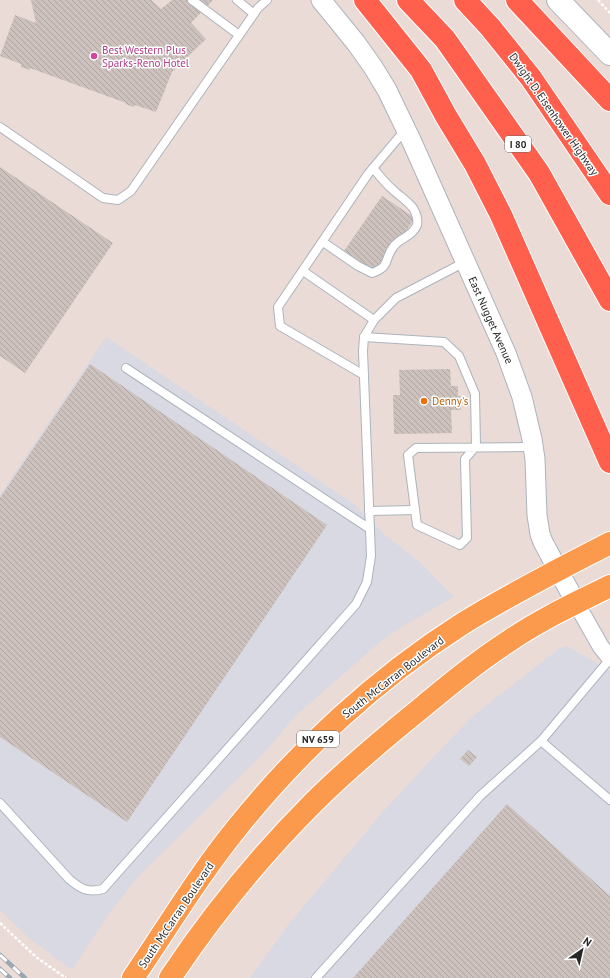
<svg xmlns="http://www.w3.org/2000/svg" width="610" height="978" viewBox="0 0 610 978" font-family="'PT Sans',sans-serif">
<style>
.industrial{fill:#d8d9e2}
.building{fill:url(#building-back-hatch)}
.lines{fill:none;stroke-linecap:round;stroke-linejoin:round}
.service-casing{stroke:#abb4bd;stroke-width:10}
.minor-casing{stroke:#abb4bd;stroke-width:18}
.tertiary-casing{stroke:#abb4bd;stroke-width:21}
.secondary-casing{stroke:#abb4bd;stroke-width:24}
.primary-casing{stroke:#fff;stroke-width:24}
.motorway-casing{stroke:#fff;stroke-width:24}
.path{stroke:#fff;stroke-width:2.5;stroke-dasharray:3 2;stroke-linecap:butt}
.service{stroke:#fff;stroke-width:8}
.minor{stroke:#fff;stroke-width:16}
.tertiary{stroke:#fff;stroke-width:19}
.secondary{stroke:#fff;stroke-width:22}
.primary{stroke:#fb994c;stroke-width:22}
.motorway{stroke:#ff604e;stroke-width:22}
.rail-casing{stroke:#99a6b3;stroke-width:4.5}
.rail{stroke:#fff;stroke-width:3;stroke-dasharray:9;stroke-linecap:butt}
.hotel-dot{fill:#d1479c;stroke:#fff;stroke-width:1.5}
.food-dot{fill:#e8710a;stroke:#fff;stroke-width:1.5}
.labels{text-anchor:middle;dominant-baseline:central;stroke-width:3;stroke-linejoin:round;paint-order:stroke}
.shield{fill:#fff;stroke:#686868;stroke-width:1}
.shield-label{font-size:10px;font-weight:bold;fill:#272727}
.hotel-label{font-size:11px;fill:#b23c85;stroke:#fff;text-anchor:start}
.street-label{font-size:11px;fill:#272727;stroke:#fff}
.food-label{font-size:11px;fill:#c56008;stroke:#fff;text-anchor:start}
</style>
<defs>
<pattern id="building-back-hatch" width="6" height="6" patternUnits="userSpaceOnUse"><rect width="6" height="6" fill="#ccc1bc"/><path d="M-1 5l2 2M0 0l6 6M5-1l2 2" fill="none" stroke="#afa6a2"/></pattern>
</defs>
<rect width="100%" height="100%" fill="#ebdbd6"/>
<g class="industrial">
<path d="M106,337L354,504L385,535L420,562L454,597L403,626L380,642L300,712L288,724L268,749L139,876L110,912L72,970L30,939L0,910V495Z"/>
<path d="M567,646L595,662L610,672V978H250L288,925L382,813L437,753L474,715L560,648Z"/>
</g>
<g class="building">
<path d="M31,0H151L161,9L172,0H213L191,23L206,39L172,72L156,112L135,105L134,107L125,104L126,103L30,68V70L21,67V64L0,56L15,15L36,23Z"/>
<path d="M0,167L113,243L25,373L0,356Z"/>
<path d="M382,196L415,218L380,268L374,272L344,251Z"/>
<path d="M90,364L327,525L127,822L0,737V498Z"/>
<path d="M450,369L451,386H458V396H461V410H451L452,433L394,434L393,395H400L399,370Z"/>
<path d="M468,750L477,757L469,766L460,759Z"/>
<path d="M507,804L610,896V978H353Z"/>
</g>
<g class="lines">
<g class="service-casing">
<g id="service">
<path d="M192,0L239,35"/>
<path d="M237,0L254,14"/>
<path d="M0,127L103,198L118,200L131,191L258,8L267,0"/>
<path d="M323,242L358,266L372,273C392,266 383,259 394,246C400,238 413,236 417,225C418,220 416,213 413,208C408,201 398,195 392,189C385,183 379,175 373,168"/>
<path d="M303,271L374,320"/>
<path d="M364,337L444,342L459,356L475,394L476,446L465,459L467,538L460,545L417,525L408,455L416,448L533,447"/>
<path d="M126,368L370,529"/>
<path d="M364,375L280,326L278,307L368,174L405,130"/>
<path d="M369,511L415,510"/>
<path d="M541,741L610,800"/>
<path d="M0,803L69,879C81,889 87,893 103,889L356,604L367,582L371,556L363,351L364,337L374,320L396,298L465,262"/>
<path d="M316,978L480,796L541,741L610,659"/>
</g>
</g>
<g class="minor-casing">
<path id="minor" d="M576,603L601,647L610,658"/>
</g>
<g class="tertiary-casing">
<path id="tertiary" d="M321,0L356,43L373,67L387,90L412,142L506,353L522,397L532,439L535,459L537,515L540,534L543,542L558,570L576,603"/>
</g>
<g class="secondary-casing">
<path id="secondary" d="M558,0L610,54"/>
</g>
<g class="primary-casing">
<g id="primary">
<path d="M133,978C167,928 198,876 236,829C299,750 377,678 462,624C510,594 560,569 610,543"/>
<path d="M170,978C212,915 260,856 313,803C347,769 383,739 420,709C449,685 478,661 509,641C541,619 576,603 610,586"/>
</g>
</g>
<g class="motorway-casing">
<g id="motorway">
<path d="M365,0L421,70L446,116L475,164L501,215L610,462"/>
<path d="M408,0L445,39L539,173L610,300"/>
<path d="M465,0L490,27L531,78L610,194"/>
<path d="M517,0L610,100"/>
</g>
</g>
<g class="path">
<path d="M598,0L610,13"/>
<path d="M0,923L36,957L66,978"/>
</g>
<use href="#service" class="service"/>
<use href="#minor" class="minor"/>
<use href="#tertiary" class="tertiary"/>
<use href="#secondary" class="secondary"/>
<use href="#primary" class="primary"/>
<use href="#motorway" class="motorway"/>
<g class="rail-casing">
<g id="rail">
<path d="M0,955L25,978"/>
<path d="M0,969L10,978"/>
</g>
</g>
<use href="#rail" class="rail"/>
</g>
<circle class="hotel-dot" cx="94" cy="56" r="4"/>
<circle class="food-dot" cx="424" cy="401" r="4"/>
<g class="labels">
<g class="shield">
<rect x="505" y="136" width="26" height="16" rx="3"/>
<rect x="297" y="731" width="42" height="16" rx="3"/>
</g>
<g class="shield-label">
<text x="518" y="144">I 80</text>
<text x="318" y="739">NV 659</text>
</g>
<g class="hotel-label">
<text x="102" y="50">Best Western Plus<tspan x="102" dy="13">Sparks-Reno Hotel</tspan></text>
</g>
<g class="street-label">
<text transform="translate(554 114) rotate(55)">Dwight D. Eisenhower Highway</text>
<text transform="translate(491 320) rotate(66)">East Nugget Avenue</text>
<text transform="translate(393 677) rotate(-38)">South McCarran Boulevard</text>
<text transform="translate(176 915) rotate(-56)">South McCarran Boulevard</text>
</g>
<g class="food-label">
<text x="432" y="401">Denny's</text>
</g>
</g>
<g transform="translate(582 950) rotate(34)" stroke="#ffffff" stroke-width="3" paint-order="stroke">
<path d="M0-3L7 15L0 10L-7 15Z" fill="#272727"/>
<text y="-6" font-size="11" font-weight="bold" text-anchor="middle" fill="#272727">N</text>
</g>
</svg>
